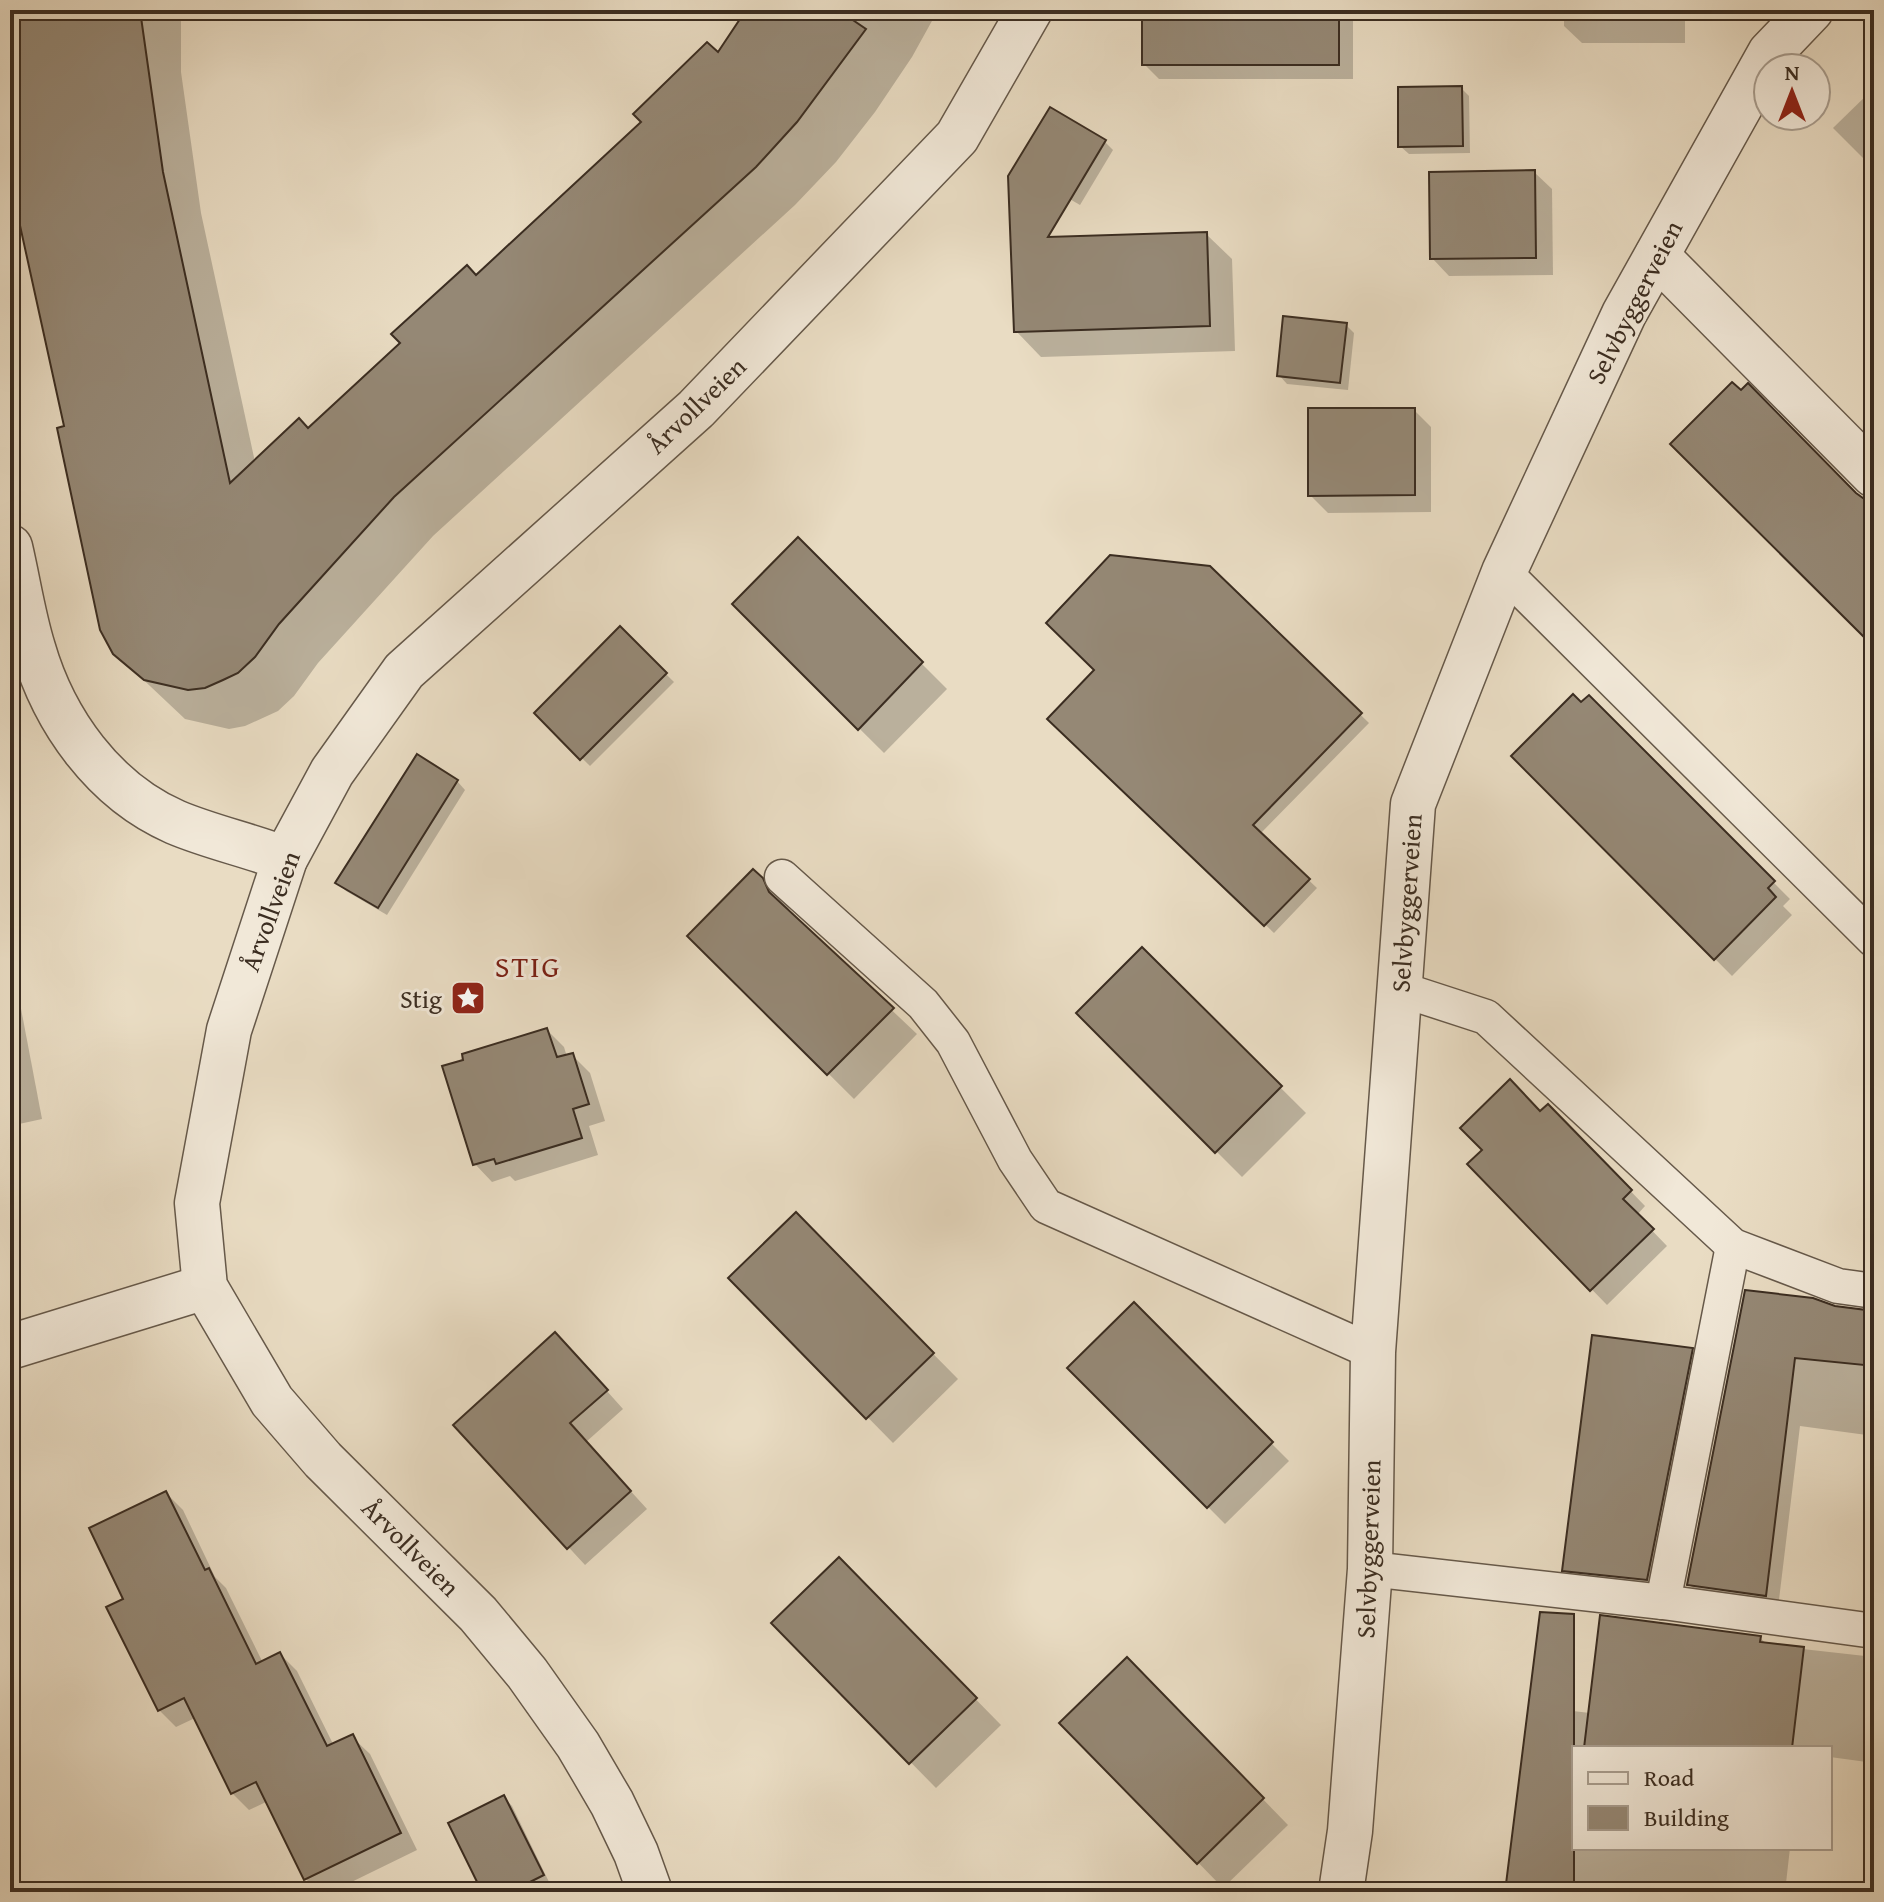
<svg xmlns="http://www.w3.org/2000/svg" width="1884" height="1902" viewBox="0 0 1884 1902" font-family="'Gentium Book Plus',serif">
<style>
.shadow{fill:#0003}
.building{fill:#958875;stroke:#3b2d21;stroke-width:2}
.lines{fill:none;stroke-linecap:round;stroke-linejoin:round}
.lane-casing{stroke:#66594a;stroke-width:37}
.street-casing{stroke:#66594a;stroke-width:47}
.lane{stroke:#f1e8d8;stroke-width:34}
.street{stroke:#f1e8d8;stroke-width:44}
.labels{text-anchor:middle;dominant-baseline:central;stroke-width:6;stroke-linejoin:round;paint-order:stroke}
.street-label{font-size:26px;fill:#3b2d21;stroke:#f1e8d8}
.poi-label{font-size:26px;fill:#3b2d21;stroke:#f1e8d8;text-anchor:end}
.quarter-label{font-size:30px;letter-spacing:2px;fill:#7a1f14;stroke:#f1e8d8}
</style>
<rect width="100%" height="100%" fill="#e9dcc3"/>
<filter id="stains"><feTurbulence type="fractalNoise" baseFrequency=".0025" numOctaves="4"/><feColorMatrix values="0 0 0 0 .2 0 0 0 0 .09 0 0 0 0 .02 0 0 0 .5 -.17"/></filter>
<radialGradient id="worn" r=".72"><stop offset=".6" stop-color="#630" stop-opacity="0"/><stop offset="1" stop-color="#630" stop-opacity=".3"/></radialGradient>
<g class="shadow">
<path d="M10,10H181V72L201,213L255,462L308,430L476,277L719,55L749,10H938L912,57L875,112L836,162L795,205L433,536L318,663L294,696L278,711L245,726L229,729L185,719L115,653L10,166Z"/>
<path d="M1144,10H1353V79H1159L1144,64Z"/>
<path d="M1564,10H1685V43H1582L1564,26Z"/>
<path d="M1461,88L1469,96L1470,153L1409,154L1400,146Z"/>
<path d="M1874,88V169L1833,128Z"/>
<path d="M1105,142L1113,150L1080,205L1025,173Z"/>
<path d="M1534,172L1552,189L1553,275L1449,276L1432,258Z"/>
<path d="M1206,234L1232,259L1235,351L1041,357L1016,331Z"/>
<path d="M1346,325L1354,333L1348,390L1287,384L1279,375Z"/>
<path d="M1414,410L1431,427V512L1328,513L1310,495Z"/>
<path d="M798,540L947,689L884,753L734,604Z"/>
<path d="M1209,568L1369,723L1260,834L1317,888L1274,933L1050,719L1097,670Z"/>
<path d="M620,629L674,682L590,766L536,713Z"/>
<path d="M1589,697L1790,899L1783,906L1792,915L1732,976L1514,756Z"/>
<path d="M457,781L465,790L387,915L346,891L338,883Z"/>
<path d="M753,872L788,906L792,916L917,1034L854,1099L690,936Z"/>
<path d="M1142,950L1306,1113L1242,1177L1078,1013Z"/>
<path d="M10,972L15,977L42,1119L10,1126Z"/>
<path d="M547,1030L564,1047L567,1057L572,1055L590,1073L605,1121L589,1126L598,1155L515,1181L510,1176L492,1182L475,1164Z"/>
<path d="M1548,1106L1645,1206L1637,1215L1667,1246L1607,1305L1470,1164Z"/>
<path d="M796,1215L958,1379L893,1443L731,1278Z"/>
<path d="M1746,1292L1874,1325V1436L1800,1426L1778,1608L1702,1597L1689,1584Z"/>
<path d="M1134,1305L1289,1461L1225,1524L1070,1368Z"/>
<path d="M1692,1350L1700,1358L1655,1587L1573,1578L1564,1570Z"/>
<path d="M572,1352L623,1409L586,1442L647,1509L585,1565L456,1425Z"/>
<path d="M166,1493L183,1510L215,1577L226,1588L263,1663L280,1654L297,1671L334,1746L352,1737L370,1754L417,1850L331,1892H319L306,1879L268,1801L249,1810L232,1793L195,1718L176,1727L159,1710L126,1600Z"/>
<path d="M839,1560L1001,1725L936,1788L774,1623Z"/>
<path d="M1760,1638L1768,1645L1874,1657V1763L1830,1757V1748H1574V1848H1790L1785,1892H1507L1530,1706L1590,1713Z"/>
<path d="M1152,1685L1288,1825L1223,1888L1062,1723Z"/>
<path d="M504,1797L512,1806L550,1884L534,1892H484Z"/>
</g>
<g class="building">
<path d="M10,10H140L163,172L230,483L299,418L308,428L400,343L391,334L467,265L476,275L641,122L633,114L707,42L718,52L746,10H838L866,29L797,122L756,167L394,497L279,624L255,657L238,673L223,680L205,688L188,690L144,680L113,654L100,630L57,428L64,426L10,180Z"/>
<rect x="1142" y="10" width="197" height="55"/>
<path d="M1462,86L1463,146L1398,147V87Z"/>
<path d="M1050,107L1106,140L1048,237L1207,232L1210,326L1014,332L1008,176Z"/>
<path d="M1535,170L1536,258L1430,259L1429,172Z"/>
<path d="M1283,316L1347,323L1340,383L1277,376Z"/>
<path d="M1732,382L1741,390L1748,383L1856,493L1874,506V647L1670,444Z"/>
<path d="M1308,408H1415V495L1308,496Z"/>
<path d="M798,537L923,662L858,730L732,604Z"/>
<path d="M1110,555L1210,566L1362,713L1253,825L1310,879L1264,926L1047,719L1094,670L1046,623Z"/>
<path d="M620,626L667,673L580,760L534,713Z"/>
<path d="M1573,694L1581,702L1589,695L1775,881L1768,888L1776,897L1714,960L1511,756Z"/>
<path d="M417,754L458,780L378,908L335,883Z"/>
<path d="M753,869L763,878L769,892L894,1008L827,1075L687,936Z"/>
<path d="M1142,947L1282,1086L1215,1153L1076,1013Z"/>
<path d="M547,1028L557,1057L573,1053L589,1104L573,1109L582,1138L496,1164L494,1159L473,1165L442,1066L463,1060L462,1054Z"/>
<path d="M1510,1079L1540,1111L1548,1104L1632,1190L1623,1199L1654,1229L1590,1291L1467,1164L1482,1150L1460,1128Z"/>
<path d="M796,1212L934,1353L866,1419L728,1278Z"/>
<path d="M1745,1290L1813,1298L1835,1306L1874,1311V1366L1795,1358L1766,1596L1687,1585Z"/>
<path d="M1134,1302L1273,1442L1207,1508L1067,1368Z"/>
<path d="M555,1332L608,1390L570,1423L631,1491L567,1549L453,1425Z"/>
<path d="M1592,1335L1693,1348L1647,1580L1562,1571Z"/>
<path d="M166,1491L205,1570L209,1568L256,1664L280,1652L327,1746L353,1734L401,1833L304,1880L256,1782L231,1794L184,1698L158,1711L106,1607L123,1599L89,1528Z"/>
<path d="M839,1557L977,1698L909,1764L771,1623Z"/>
<path d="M1540,1612L1574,1614V1892H1505Z"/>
<path d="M1600,1615L1761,1636L1760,1642L1804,1647L1792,1748H1584Z"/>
<path d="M1127,1657L1264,1798L1197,1864L1059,1723Z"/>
<path d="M504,1795L544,1875L510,1892H482L448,1823Z"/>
</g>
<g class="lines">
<g class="lane-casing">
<g id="lane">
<path d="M1504,572L1874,940"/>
<path d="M782,877L923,1004L953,1042L1015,1160L1046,1206L1373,1352"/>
<path d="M1400,989L1486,1017L1733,1246L1838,1286L1874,1291"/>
<path d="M1370,1569L1663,1602L1874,1631"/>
<path d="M1663,1602L1733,1246"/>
</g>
</g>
<g class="street-casing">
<g id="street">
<path d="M1657,256L1874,475"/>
<path d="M10,547C18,581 23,616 33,648C54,721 104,791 175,822C210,837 249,845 285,859"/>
<path d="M10,1347L205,1287"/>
<path d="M650,1892L636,1853L612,1803L578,1745L527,1673L478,1614L323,1460L272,1401L205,1287L197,1203L229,1030L285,859L332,772L404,671L696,409L957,137L1030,10"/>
<path d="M1341,1892L1350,1831L1370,1569L1373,1352L1413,804L1504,572L1624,314L1770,53L1811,10"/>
</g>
</g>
<use href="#lane" class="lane"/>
<use href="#street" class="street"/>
</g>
<defs>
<g id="sight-square" transform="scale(1.8)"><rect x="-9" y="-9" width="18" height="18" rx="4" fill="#8f2418" stroke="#f1e8d8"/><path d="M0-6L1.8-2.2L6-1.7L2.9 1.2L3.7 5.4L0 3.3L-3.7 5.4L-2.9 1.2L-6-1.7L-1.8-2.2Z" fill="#fff"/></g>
</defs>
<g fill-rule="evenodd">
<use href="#sight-square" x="468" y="998"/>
</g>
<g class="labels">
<g class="street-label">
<text transform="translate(1634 302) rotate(-63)">Selvbyggerveien</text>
<text transform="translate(696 405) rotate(-44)">Årvollveien</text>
<text transform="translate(1406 903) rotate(-86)">Selvbyggerveien</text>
<text transform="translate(270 911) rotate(-70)">Årvollveien</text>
<text transform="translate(411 1547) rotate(45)">Årvollveien</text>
<text transform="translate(1368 1549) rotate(-88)">Selvbyggerveien</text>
</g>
<g class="poi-label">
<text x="442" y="998">Stig</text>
</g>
<g class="quarter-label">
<text x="528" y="966">STIG</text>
</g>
</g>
<rect width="1884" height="1902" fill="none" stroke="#e9dcc3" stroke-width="40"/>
<rect x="12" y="12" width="1860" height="1878" fill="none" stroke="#3b2d21" stroke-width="4"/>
<rect x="20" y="20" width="1844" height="1862" fill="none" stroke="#3b2d21" stroke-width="2"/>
<rect x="1572" y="1746" width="260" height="104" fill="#f1e8d8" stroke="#a89d8f" stroke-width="2"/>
<rect x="1588" y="1772" width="40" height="12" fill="#f1e8d8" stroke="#a89d8f" stroke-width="2"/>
<text x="1644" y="1786" font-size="24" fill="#3b2d21">Road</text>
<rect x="1588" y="1806" width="40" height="24" fill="#958875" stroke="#a89d8f" stroke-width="2"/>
<text x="1644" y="1826" font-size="24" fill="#3b2d21">Building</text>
<g transform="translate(1792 92)"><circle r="38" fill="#f1e8d8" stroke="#a89d8f" stroke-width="2"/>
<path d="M0-6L14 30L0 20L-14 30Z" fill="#8f2418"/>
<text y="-12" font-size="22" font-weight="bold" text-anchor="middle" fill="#3b2d21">N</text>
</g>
<rect width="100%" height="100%" filter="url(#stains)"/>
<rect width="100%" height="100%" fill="url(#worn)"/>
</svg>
